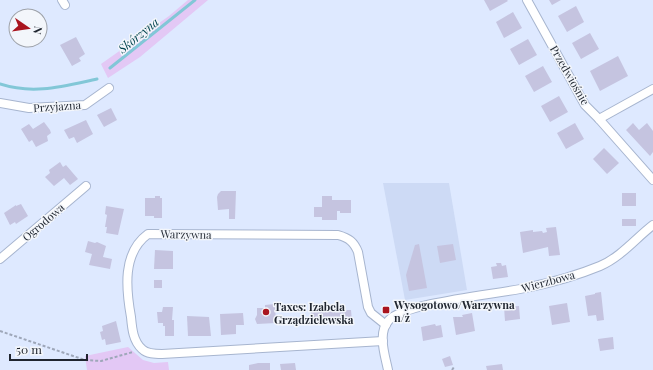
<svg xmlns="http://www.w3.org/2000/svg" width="653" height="370" viewBox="0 0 653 370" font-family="'Playfair Display',serif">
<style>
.built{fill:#cddaf5}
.green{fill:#e3c8f5}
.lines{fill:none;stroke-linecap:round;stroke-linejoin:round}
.stream{stroke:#82c7d7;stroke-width:3}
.building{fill:#c5c4e0}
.street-casing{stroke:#a7b5cf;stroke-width:10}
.path{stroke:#9ea7b9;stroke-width:2;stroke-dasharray:3 2;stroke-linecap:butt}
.street{stroke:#fff;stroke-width:8}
.poi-dot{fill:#a9141e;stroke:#f3f6fb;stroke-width:1.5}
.labels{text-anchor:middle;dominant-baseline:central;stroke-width:3;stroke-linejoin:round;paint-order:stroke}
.street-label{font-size:11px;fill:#1f252f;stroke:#f3f6fb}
.poi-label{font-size:11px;font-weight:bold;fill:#1f252f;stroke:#f3f6fb;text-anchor:start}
.water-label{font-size:12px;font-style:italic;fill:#01434e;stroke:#f3f6fb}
</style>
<rect width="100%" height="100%" fill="#dee9ff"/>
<path class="built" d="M383,183H449L467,290L405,300Z"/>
<g class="green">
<path d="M188,0H208L140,57L108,78L101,64L169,16Z"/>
<path d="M128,347L143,360L154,363L168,362L169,370H87L85,356Z"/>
</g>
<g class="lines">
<g class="stream">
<path d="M110,68L195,0"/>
<path d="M0,84C34,95 64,86 97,79"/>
</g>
</g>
<g class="building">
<path d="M484,0H507L508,1L490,11Z"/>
<path d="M549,0H561L552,5Z"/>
<path d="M576,6L584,22L567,32L558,16Z"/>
<path d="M513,12L522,28L504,38L496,22Z"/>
<path d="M590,33L599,49L581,59L572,43Z"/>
<path d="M76,37L85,54L79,58L81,61L72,66L60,45Z"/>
<path d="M528,39L537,55L519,65L510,49Z"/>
<path d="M618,56L628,76L600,91L590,71Z"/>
<path d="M543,66L552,82L534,92L525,76Z"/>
<path d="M559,96L568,112L550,122L541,106Z"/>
<path d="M111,108L117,120L104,127L97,115Z"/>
<path d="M86,120L93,134L77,143L74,137L69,139L64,130Z"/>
<path d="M44,122L50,130L51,133L47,136L48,141L36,147L32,140L29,142L21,129L29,124L33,129Z"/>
<path d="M575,123L584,139L566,149L557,133Z"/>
<path d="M633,123L639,130L647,123L653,131V152L650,156L626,130Z"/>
<path d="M604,148L619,163L607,174L593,159Z"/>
<path d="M60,162L63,167L66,165L78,179L70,185L64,178L54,186L45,177L50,173L49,170Z"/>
<path d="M221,191H236L235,219H229V209L218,210L217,197L218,194Z"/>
<rect x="622" y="193" width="14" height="13"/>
<path d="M155,196H160V198H162V218H154V216H145V198H155Z"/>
<path d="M322,196H332V200H351V213H340V211H337V220H322V217H314V207H322Z"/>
<path d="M21,204L28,216L16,224L15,222L10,225L4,213L16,205V206Z"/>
<path d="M106,206L124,209L118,235L106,233L107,227H105L107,215L105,214Z"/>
<rect x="622" y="219" width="14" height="7"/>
<path d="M556,227L560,255L549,256L548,247L523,253L520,232L533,230V232L542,231L543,233L547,232L546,228Z"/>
<path d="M88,241L95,243L97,242L106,246L103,257L112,259L110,269L89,265L92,254L85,252Z"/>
<path d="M419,244L427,288L409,291L406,275L415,245Z"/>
<path d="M453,244L456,260L440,263L437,246Z"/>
<path d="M155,250L173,251V269H154Z"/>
<path d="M496,263H501L502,266L506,265L508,277L493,279L491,267L497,266Z"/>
<rect x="154" y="280" width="8" height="8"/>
<path d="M601,292L604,320L597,321L596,315L588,316L585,296L595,294V293Z"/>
<path d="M567,303L570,322L552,325L549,306Z"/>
<path d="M275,304L276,323L257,324L255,319L257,315V308H265V305Z"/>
<path d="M334,305L335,307L337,305H342L343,310H351L352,322L343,323V319H341V321L336,322V324H330V322L324,323L323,317H322V320H314V317L311,316V309L312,308L326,306L327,307L329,306Z"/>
<path d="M519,306L520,319L505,321L504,307Z"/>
<path d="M163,307H173L172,320H174V336H165V326H163V323H158L157,312H162Z"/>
<path d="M243,313L244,325H236V334L221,335L220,314Z"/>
<path d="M472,313L475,331L456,335L453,317H463L462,315Z"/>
<path d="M187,316L209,317L211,336H188Z"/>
<path d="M116,321L121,342L106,345L105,339L102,340L100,332L103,331L102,326Z"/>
<path d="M435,324L436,326L441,325L443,337L423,341L421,327Z"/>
<path d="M613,337L614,349L600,351L598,339Z"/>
<path d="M450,356L453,365L445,367L442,359Z"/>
<path d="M258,363H270V370H249V365Z"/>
<path d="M295,363L296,370H281L280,364Z"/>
<path d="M502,364L503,370H487L486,366Z"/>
</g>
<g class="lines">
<g class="street-casing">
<g id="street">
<path d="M62,0L65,5"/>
<path d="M527,0L585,105L599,119L653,180"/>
<path d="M0,103L29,108L85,105L109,88"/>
<path d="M599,119L653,89"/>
<path d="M0,259L86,186"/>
<path d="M383,341L162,354C155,354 147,354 142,349C133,341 132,328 131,317C126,289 122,253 148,234L338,235C349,238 354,242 358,252L368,307L371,313L386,325"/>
<path d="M388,370C385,355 377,333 389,320C407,302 501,294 530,287C554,282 578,275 600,266C621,257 636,238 653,225"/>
</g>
</g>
<g class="path">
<path d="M0,331L85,360L101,361L133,352"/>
<path d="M452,370L454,367"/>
</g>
<use href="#street" class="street"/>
</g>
<g class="poi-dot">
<rect x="382" y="306" width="8" height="8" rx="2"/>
<circle cx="266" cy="312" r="4"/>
</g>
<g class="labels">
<g class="street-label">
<text transform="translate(570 75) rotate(60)">Przedwiośnie</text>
<text transform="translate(57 106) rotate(-4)">Przyjazna</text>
<text transform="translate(43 222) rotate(-41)">Ogrodowa</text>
<text transform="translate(186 234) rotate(1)">Warzywna</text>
<text transform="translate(548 281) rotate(-15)">Wierzbowa</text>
</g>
<g class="poi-label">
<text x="394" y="304">Wysogotowo/Warzywna<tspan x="394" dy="13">n/ż</tspan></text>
<text x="274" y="306">Taxes: Izabela<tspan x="274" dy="13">Grządzielewska</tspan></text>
</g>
<g class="water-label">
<text transform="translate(138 35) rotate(-39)">Skórzyna</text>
</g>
</g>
<g transform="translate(28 28) rotate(103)"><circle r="19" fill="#f3f6fb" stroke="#9ea2a9"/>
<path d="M0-3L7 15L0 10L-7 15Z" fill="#a9141e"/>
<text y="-6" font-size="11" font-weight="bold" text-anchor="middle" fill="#1f252f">N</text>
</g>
<path d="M10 354v6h77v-6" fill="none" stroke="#1f252f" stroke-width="2"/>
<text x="16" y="354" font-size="12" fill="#1f252f" stroke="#f3f6fb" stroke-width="3" paint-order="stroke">50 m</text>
</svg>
